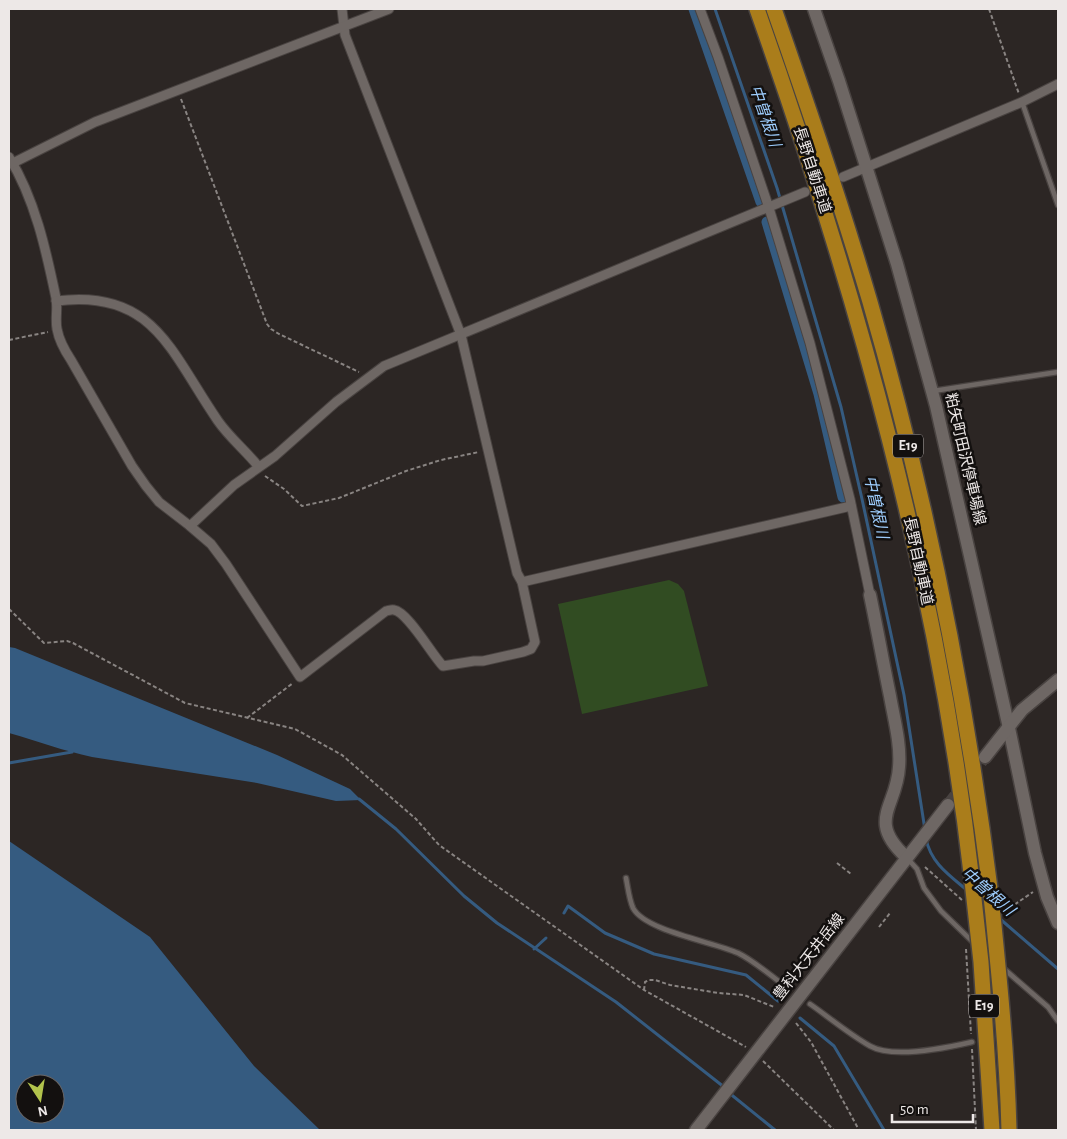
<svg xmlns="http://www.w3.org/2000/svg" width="1067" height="1139" viewBox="0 0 1067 1139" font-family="'Alegreya Sans','Noto Sans JP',sans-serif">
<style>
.green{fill:#314c22}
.water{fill:#355b80;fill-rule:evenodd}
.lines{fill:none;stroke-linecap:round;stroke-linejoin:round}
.stream{stroke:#355b80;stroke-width:3}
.canal{stroke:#355b80;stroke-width:11}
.secondary-tunnel{stroke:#494341;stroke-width:12;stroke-dasharray:12 6;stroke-linecap:butt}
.lane-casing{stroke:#494341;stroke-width:7}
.street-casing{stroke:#494341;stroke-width:11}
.secondary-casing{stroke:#494341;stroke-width:15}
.highway-casing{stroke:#494341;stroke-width:18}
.path{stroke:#898482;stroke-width:2;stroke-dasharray:4 2.5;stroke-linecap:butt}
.lane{stroke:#6e6764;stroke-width:4.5}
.street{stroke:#6e6764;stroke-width:9}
.secondary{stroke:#6e6764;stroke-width:12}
.highway{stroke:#aa7d1b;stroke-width:15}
.highway-bridge-casing{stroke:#494341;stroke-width:18;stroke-linecap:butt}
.highway-bridge{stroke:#aa7d1b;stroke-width:15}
.labels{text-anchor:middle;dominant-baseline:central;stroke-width:5;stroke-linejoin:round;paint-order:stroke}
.shield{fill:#13100f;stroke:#aca7a6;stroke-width:1}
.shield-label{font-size:14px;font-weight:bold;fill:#ede8e7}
.street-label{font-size:15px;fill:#ede8e7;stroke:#13100f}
.water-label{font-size:16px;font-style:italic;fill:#9ccbfb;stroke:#13100f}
</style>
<rect width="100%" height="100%" fill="#2c2624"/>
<path class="green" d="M669,580L678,584L684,591L708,686L582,714L558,604Z"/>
<g class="water">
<path d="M9,647L15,648L277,755L350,789L361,800L336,801L257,783L92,757C64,751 37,741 9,733Z"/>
<path d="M9,841L150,937L254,1066L320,1130H9ZM25,1084H55V1114H25Z"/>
</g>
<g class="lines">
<g class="stream">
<path d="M715,9L777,188L841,407L862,499L904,695L925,830"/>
<path d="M9,763L72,752"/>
<path d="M359,799L396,829L464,896L497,923L616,1002L724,1087"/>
<path d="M926,839C931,863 949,875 968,891"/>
<path d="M564,913L568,906L605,933L654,954L746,975L778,1001"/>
<path d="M999,918L1058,969"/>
<path d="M534,949L546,938"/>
<path d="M800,1018L834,1046L884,1130"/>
<path d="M728,1092L775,1130"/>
</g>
<g class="canal">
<path d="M694,9L761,202"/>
<path d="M767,222L819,394L843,497"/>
</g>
<path class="secondary-tunnel" d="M948,805L985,757"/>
<g class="lane-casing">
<g id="lane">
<path d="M1022,102L1058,205"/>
<path d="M933,391L1058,372"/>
<path d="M907,858L917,869L924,888L941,911L974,943"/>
<path d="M626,878C628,888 629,899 633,908C645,931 714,942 738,953C756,962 772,977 789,989"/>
<path d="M1003,968L1048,1007L1058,1021"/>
<path d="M810,1004C830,1018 849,1034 870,1046C893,1059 946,1048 972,1042"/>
</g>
</g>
<g class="street-casing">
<g id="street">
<path d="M700,9L718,57L769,208L810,343L850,499L870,595"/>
<path d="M9,157C35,199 46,250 56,298C58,308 55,319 57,329C59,340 65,351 71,360L132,466L146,486L159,502L190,526L211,544L226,564L300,677L386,611C388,611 392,609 394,610C408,612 432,655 443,666L474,661H483L523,652L531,649L535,642L522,582L517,573L461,335L345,35L342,9"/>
<path d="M13,163L95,122L389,9"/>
<path d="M843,177L1022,102L1058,84"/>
<path d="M56,301C154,288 171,353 218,421C229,437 246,451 258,466"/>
<path d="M190,526L234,485L275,456L336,402L384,366L805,192"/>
<path d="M522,582L851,506"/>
</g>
</g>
<g class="secondary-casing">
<g id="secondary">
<path d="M814,9L839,81L897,264L936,406L1009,728L1035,853L1047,897L1058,923"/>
<path d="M870,595C877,628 883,662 890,696C894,719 901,744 899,767C897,807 866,820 906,857"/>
<path d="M985,757L1022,710L1058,680"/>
<path d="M696,1130L948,805"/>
</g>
</g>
<g class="highway-casing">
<g id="highway">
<path d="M757,9C857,292 938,582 972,881"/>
<path d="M774,9C808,106 841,203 870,302C926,496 966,695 991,896"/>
</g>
</g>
<g class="path">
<path d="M989,9L1019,94"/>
<path d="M181,99L267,324L271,329L279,334L359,372"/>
<path d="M9,340L48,332"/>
<path d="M265,476L284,489L302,506L339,498L406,471L441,460L479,452"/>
<path d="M9,609L44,643L67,641L73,643L185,703L295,729L342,755L416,819L439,845L644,990L746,1047"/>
<path d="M247,718L293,683"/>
<path d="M837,863L851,874"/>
<path d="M925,867L962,900"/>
<path d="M1005,913L1014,905L1033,892"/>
<path d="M879,927L890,913"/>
<path d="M966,949L971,1034"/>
<path d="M644,990L645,982L649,980H655L670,985L718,993L744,995L774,1007"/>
<path d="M796,1023L811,1042L859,1130"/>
<path d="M972,1049L976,1130"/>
<path d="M763,1061L834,1130"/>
</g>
<use href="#lane" class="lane"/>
<use href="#street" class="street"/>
<use href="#secondary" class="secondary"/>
<use href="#highway" class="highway"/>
<g class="highway-bridge-casing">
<g id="highway-bridge">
<path d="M972,881L981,962L992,1130"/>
<path d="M991,896C999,974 1007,1052 1009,1130"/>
</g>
</g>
<use href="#highway-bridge" class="highway-bridge"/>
</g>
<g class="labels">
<g class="shield">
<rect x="893" y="434.5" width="30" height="23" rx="4"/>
<rect x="969" y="994.5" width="30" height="23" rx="4"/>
</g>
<g class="shield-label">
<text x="908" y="446">E19</text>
<text x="984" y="1006">E19</text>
</g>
<g class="street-label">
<text transform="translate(812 170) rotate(72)">長野自動車道</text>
<text transform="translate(965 459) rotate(77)">粕矢町田沢停車場線</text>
<text transform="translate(918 561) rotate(78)">長野自動車道</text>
<text transform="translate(809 957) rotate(-52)">豊科大天井岳線</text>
</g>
<g class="water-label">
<text transform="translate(765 116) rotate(71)">中曽根川</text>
<text transform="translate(876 507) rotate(78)">中曽根川</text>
<text transform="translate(988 892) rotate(41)">中曽根川</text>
</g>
</g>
<rect width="1067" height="1139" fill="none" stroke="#ede8e7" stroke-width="20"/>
<g transform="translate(40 1099) rotate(168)"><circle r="24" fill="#13100f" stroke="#6a6665"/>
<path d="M0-4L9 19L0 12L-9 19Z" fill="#b2c34c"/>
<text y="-8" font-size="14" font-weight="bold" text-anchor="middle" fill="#ede8e7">N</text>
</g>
<path d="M892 1114v8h81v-8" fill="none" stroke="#ede8e7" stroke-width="2.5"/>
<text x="900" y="1114" font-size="15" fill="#ede8e7" stroke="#13100f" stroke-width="4" paint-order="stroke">50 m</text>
</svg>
